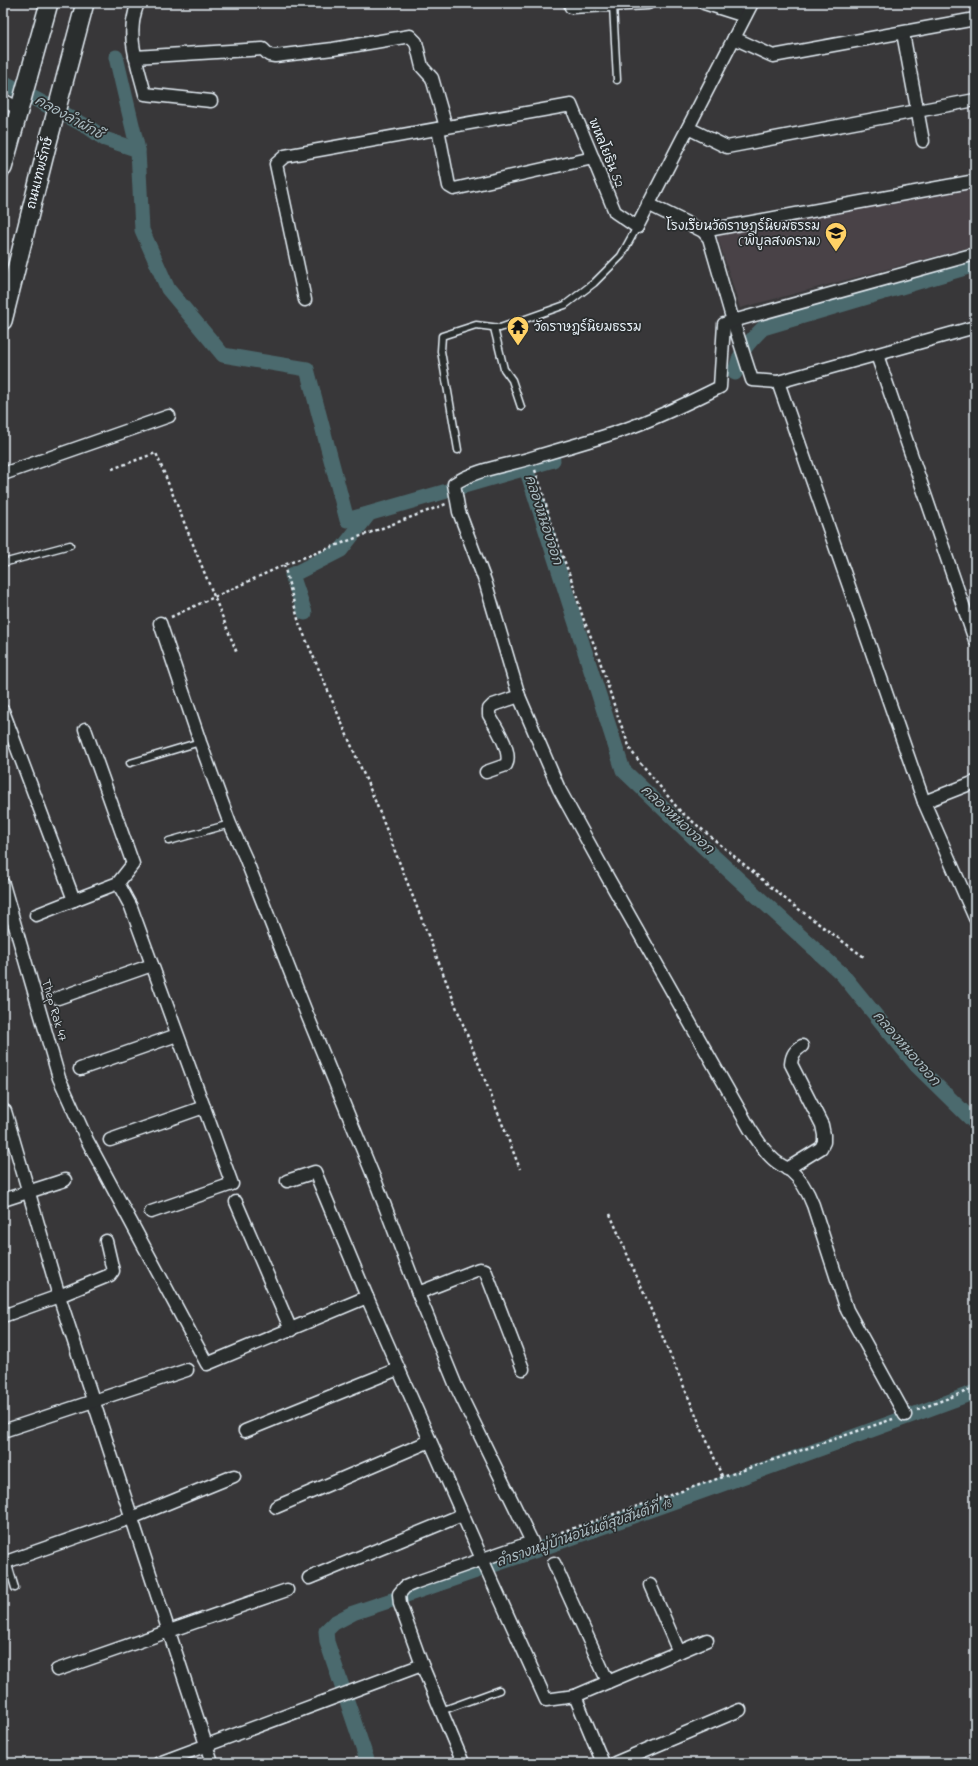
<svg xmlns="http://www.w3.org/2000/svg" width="978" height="1766" viewBox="0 0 978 1766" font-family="'Indie Flower','Playpen Sans Thai',sans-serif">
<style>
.built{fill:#484347}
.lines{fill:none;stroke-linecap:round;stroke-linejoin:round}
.canal{stroke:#4c6a6e;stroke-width:15}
.lane-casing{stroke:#e8f1f8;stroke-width:9}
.street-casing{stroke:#e8f1f8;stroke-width:15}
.secondary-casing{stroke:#e8f1f8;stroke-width:20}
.path{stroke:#e8f1f8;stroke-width:2.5;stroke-dasharray:3 3;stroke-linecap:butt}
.lane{stroke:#2a2d2e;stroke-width:6}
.street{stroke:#2a2d2e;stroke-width:12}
.secondary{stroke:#2a2d2e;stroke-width:17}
.labels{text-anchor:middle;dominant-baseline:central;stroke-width:3.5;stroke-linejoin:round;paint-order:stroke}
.street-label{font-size:13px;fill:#e8f1f8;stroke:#2a2d2e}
.poi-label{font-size:13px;fill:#e8f1f8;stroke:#2a2d2e;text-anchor:end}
.water-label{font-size:14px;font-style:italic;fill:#aabbc1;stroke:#2a2d2e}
</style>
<rect width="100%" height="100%" fill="#383739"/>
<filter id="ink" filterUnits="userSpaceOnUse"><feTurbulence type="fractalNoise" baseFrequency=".025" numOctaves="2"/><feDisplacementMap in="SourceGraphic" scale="8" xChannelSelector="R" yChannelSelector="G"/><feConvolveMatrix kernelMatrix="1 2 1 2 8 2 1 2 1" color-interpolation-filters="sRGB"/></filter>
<g filter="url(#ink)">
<path class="built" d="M975,186V246L740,308L716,232Z"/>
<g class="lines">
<g class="canal">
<path d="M116,57L138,150L142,230L168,289L223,355L307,369L347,520L526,468L623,770L710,853L842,974L917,1066L975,1123"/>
<path d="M3,82L88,127L105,139L138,150"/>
<path d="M735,373C739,352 748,343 763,328L975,265"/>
<path d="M526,468L553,460"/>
<path d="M305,613L292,575L341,550L369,514"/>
<path d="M368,1763L327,1642L326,1631L334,1623L353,1613C562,1543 769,1468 975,1392"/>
</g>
<g class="lane-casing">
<g id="lane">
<path d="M613,5L617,80"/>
<path d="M494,328L504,369L512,380L521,407"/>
<path d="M458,450L441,351L442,336L476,325L500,328L565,305L594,283L621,256L637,227"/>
<path d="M3,563L70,545"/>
<path d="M130,763L200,742"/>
<path d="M169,841L230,824"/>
<path d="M7,1561L15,1588"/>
<path d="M441,1711L499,1690"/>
</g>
</g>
<g class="street-casing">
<g id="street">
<path d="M138,3C125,35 137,62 145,94L211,101"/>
<path d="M704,3L745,16"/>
<path d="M571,7L648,3"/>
<path d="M903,33L923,141"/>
<path d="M734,38L773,56L975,19"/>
<path d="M135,57L263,49L269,55L275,56L333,49L410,36L416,42L422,67L432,78L446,127"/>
<path d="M3,100L19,109"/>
<path d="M688,128L727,147L975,100"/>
<path d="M438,129L449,186L454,189L593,158"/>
<path d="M648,204L703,231L709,238L733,321L752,380L778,382L975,327"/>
<path d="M703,231L975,181"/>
<path d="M305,300L276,164L285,156L571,105L615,212L637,227L752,3"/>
<path d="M877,355L975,640"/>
<path d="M778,382L924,802L975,918"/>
<path d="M3,474L169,416"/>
<path d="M160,623L200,742L230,824L245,857L306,1012L375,1180L418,1293L456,1386L532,1542L417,1582L405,1587L399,1594L400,1604L422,1665L463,1763"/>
<path d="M3,711L74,900L118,883L131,907L232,1184L151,1212"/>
<path d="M85,729L133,864L118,883"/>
<path d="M486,772L506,765C513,752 496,727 489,715V709L493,705L519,696"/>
<path d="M924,802L975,782"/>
<path d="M3,884L59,1078L87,1140L207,1364L367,1297L482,1559L546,1700L575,1696L603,1763"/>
<path d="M36,915L74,900"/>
<path d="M58,998L152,965"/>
<path d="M80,1069L177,1035"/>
<path d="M5,1111L59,1296L212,1763"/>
<path d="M110,1140L204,1107"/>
<path d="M787,1169L821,1148L824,1142V1135L822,1125L791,1064C792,1054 795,1051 802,1046"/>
<path d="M287,1181L315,1172L367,1297"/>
<path d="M3,1200L65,1180"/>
<path d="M236,1202L291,1330"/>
<path d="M418,1293L479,1269L485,1270L523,1369"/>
<path d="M3,1316L59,1296L110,1275L113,1271L106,1241"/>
<path d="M905,1415L847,1310L813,1205C808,1192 802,1180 791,1171C785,1167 778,1164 773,1159C763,1150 757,1139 750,1129L608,878L559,789L519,696L485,581L459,512L454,484C477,468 512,465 538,456C570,446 603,438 634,426C663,415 692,401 720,387L724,324L733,321L975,254"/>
<path d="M3,1431L187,1370"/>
<path d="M245,1431L398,1369"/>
<path d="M276,1507L430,1441"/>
<path d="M3,1563L131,1518L234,1476"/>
<path d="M554,1563L608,1682"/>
<path d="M309,1578L462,1515"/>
<path d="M650,1585L679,1652"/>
<path d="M57,1670L287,1590"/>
<path d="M575,1696L707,1640"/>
<path d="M159,1763L422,1665"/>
<path d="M615,1763L740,1710"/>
</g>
</g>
<g class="secondary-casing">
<g id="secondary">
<path d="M3,168L49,3"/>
<path d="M3,321L47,146L85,3"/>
</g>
</g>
<g class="path">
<path d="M112,469L156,453L237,653"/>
<path d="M535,470L543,493L551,525L573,584L583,618L596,649L618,717L631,751L680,811L789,902L864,957"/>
<path d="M284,565L299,623L376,803L520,1169"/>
<path d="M171,617L284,565L446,504"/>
<path d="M610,1214L722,1476"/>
<path d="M917,1410L975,1388"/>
<path d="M544,1538L893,1419"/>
</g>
<use href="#lane" class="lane"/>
<use href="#street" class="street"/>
<use href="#secondary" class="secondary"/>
</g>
</g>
<defs>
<g id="school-pin" transform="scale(1.15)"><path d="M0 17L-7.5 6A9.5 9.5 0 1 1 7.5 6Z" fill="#ffd166" stroke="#2a2d2e"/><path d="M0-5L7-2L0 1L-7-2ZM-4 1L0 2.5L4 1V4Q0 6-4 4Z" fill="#111"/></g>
<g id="temple-pin" transform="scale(1.15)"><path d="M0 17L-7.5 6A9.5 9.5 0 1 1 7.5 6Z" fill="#ffd166" stroke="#2a2d2e"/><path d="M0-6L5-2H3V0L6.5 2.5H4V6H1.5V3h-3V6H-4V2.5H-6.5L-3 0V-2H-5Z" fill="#111"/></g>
</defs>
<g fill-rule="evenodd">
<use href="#school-pin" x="836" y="233"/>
<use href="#temple-pin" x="518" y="327"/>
</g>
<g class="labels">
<g class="street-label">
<text transform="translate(606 153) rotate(68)">พหลโยธิน 52</text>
<text transform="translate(40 173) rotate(-76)">ถนนเทพรักษ์</text>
<text transform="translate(54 1010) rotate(74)">Thep Rak 47</text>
</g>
<g class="poi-label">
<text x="820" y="226">โรงเรียนวัดราษฎร์นิยมธรรม<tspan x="820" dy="15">(พิบูลสงคราม)</tspan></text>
<text x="534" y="327" text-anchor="start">วัดราษฎร์นิยมธรรม</text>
</g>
<g class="water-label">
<text transform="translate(69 118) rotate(29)">คลองลำผักชี</text>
<text transform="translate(543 520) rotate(72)">คลองหนองจอก</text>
<text transform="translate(677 820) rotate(43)">คลองหนองจอก</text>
<text transform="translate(906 1049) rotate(49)">คลองหนองจอก</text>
<text transform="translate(584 1533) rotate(-19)">ลำรางหมู่บ้านอนันต์สุขสันต์ที่ 18</text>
</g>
</g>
<rect width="978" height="1766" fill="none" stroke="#2a2d2e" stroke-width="16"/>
<rect x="8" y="8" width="962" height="1750" fill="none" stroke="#e8f1f8" stroke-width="1.5" filter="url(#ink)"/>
</svg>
